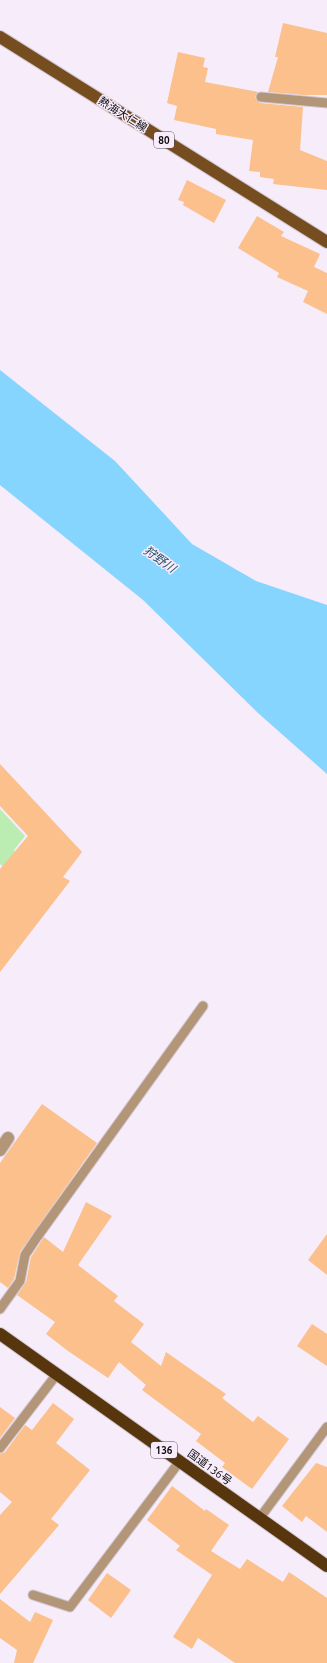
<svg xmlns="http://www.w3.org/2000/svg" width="327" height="1663" viewBox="0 0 327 1663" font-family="Ubuntu,'Noto Sans JP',sans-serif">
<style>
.green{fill:#bbedb3}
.water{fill:#86d5fe}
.building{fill:#fbc08b}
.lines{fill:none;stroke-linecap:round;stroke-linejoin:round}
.lane-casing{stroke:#d2c8d4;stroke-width:11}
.street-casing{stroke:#d2c8d4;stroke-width:14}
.primary-casing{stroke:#d2c8d4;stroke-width:14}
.highway-casing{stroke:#d2c8d4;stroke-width:14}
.lane{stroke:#b39678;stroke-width:9}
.street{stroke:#b39678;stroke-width:12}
.primary{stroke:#754d1e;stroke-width:12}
.highway{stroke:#58360d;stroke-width:12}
.labels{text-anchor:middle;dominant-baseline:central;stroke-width:3;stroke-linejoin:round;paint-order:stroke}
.shield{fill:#f7ecfa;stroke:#544e56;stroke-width:1}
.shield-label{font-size:10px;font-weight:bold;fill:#0e0a0f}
.street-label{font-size:11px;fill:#0e0a0f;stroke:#f7ecfa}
.water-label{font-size:12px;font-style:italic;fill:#234f64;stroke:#f7ecfa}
</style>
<rect width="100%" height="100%" fill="#f7ecfa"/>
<path class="green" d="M0,809L25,836L14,850L31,868L3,867L0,864Z"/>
<path class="water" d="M0,370L115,461L192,544L256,581L327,605V774L258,713L143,600L0,485Z"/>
<g class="building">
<path d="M283,23L327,33V95H304L268,92L278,57H275Z"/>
<path d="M178,52L205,58L203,67L208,68L205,82L258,92L255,97L260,103L303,107L300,150L327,161V190L273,184L274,179L260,177V172L249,171L253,140L216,134V129L174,120L177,106L167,103Z"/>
<path d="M187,180L226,200L214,223L183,205L184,202L178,200Z"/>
<path d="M257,216L284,232L281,236L320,254L314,267L327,273V314L303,302L308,291L277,277L279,273L238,248Z"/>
<path d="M0,764L82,852L63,877L70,881L0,972V869L28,836L0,806Z"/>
<path d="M42,1104L97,1143L20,1252L14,1279L8,1288L0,1282V1163Z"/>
<path d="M86,1202L112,1216L78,1265L118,1296L114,1301L144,1324L131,1342L161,1366L166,1352L226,1394L222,1398L253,1422L258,1416L289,1439L252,1489L222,1467L225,1463L196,1441L201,1434L142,1390L146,1385L119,1362L108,1378L68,1351L46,1334L55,1322L17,1295L26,1282L31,1257L44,1237L63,1252Z"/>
<path d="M327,1234V1275L308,1260Z"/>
<path d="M312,1324L327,1334V1366L297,1346Z"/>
<path d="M53,1403L74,1419L56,1443L90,1470L51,1519L59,1525L0,1594V1515L12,1502L0,1492V1454L5,1452L25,1425L32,1430Z"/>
<path d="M0,1407L15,1418L0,1438Z"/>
<path d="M316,1463L327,1467V1532L306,1516L302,1522L282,1506Z"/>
<path d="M172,1486L205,1511L206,1509L229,1525L211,1551L240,1569L247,1559L283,1582L289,1572L327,1598V1663H235L198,1638L192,1649L173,1637L212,1575L176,1550L180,1546L147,1520Z"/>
<path d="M107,1573L131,1590L111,1618L88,1600Z"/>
<path d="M0,1599L30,1622L35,1612L53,1620L33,1663H14L17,1650L0,1638Z"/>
</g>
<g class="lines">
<g class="lane-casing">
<g id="lane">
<path d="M261,97L327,103"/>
<path d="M0,1309L20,1281L25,1255L37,1237L203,1006"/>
<path d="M0,1448L57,1374"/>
<path d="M259,1519L327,1427"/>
<path d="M33,1595L70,1607L180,1461"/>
</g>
</g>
<g class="street-casing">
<path id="street" d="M0,1150L8,1138"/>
</g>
<g class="primary-casing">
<path id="primary" d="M0,37L327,242"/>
</g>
<g class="highway-casing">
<path id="highway" d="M0,1334L327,1566"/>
</g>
<use href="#lane" class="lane"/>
<use href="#street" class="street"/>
<use href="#primary" class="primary"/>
<use href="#highway" class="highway"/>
</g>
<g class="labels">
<g class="shield">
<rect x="154" y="132" width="20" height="16" rx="3"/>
<rect x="151" y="1442" width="26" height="16" rx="3"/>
</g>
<g class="shield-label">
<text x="164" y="140">80</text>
<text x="164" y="1450">136</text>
</g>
<g class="street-label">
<text transform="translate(123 114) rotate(32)">熱海大仁線</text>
<text transform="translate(210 1467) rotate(36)">国道136号</text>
</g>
<g class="water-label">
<text transform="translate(160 559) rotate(35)">狩野川</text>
</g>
</g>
</svg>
